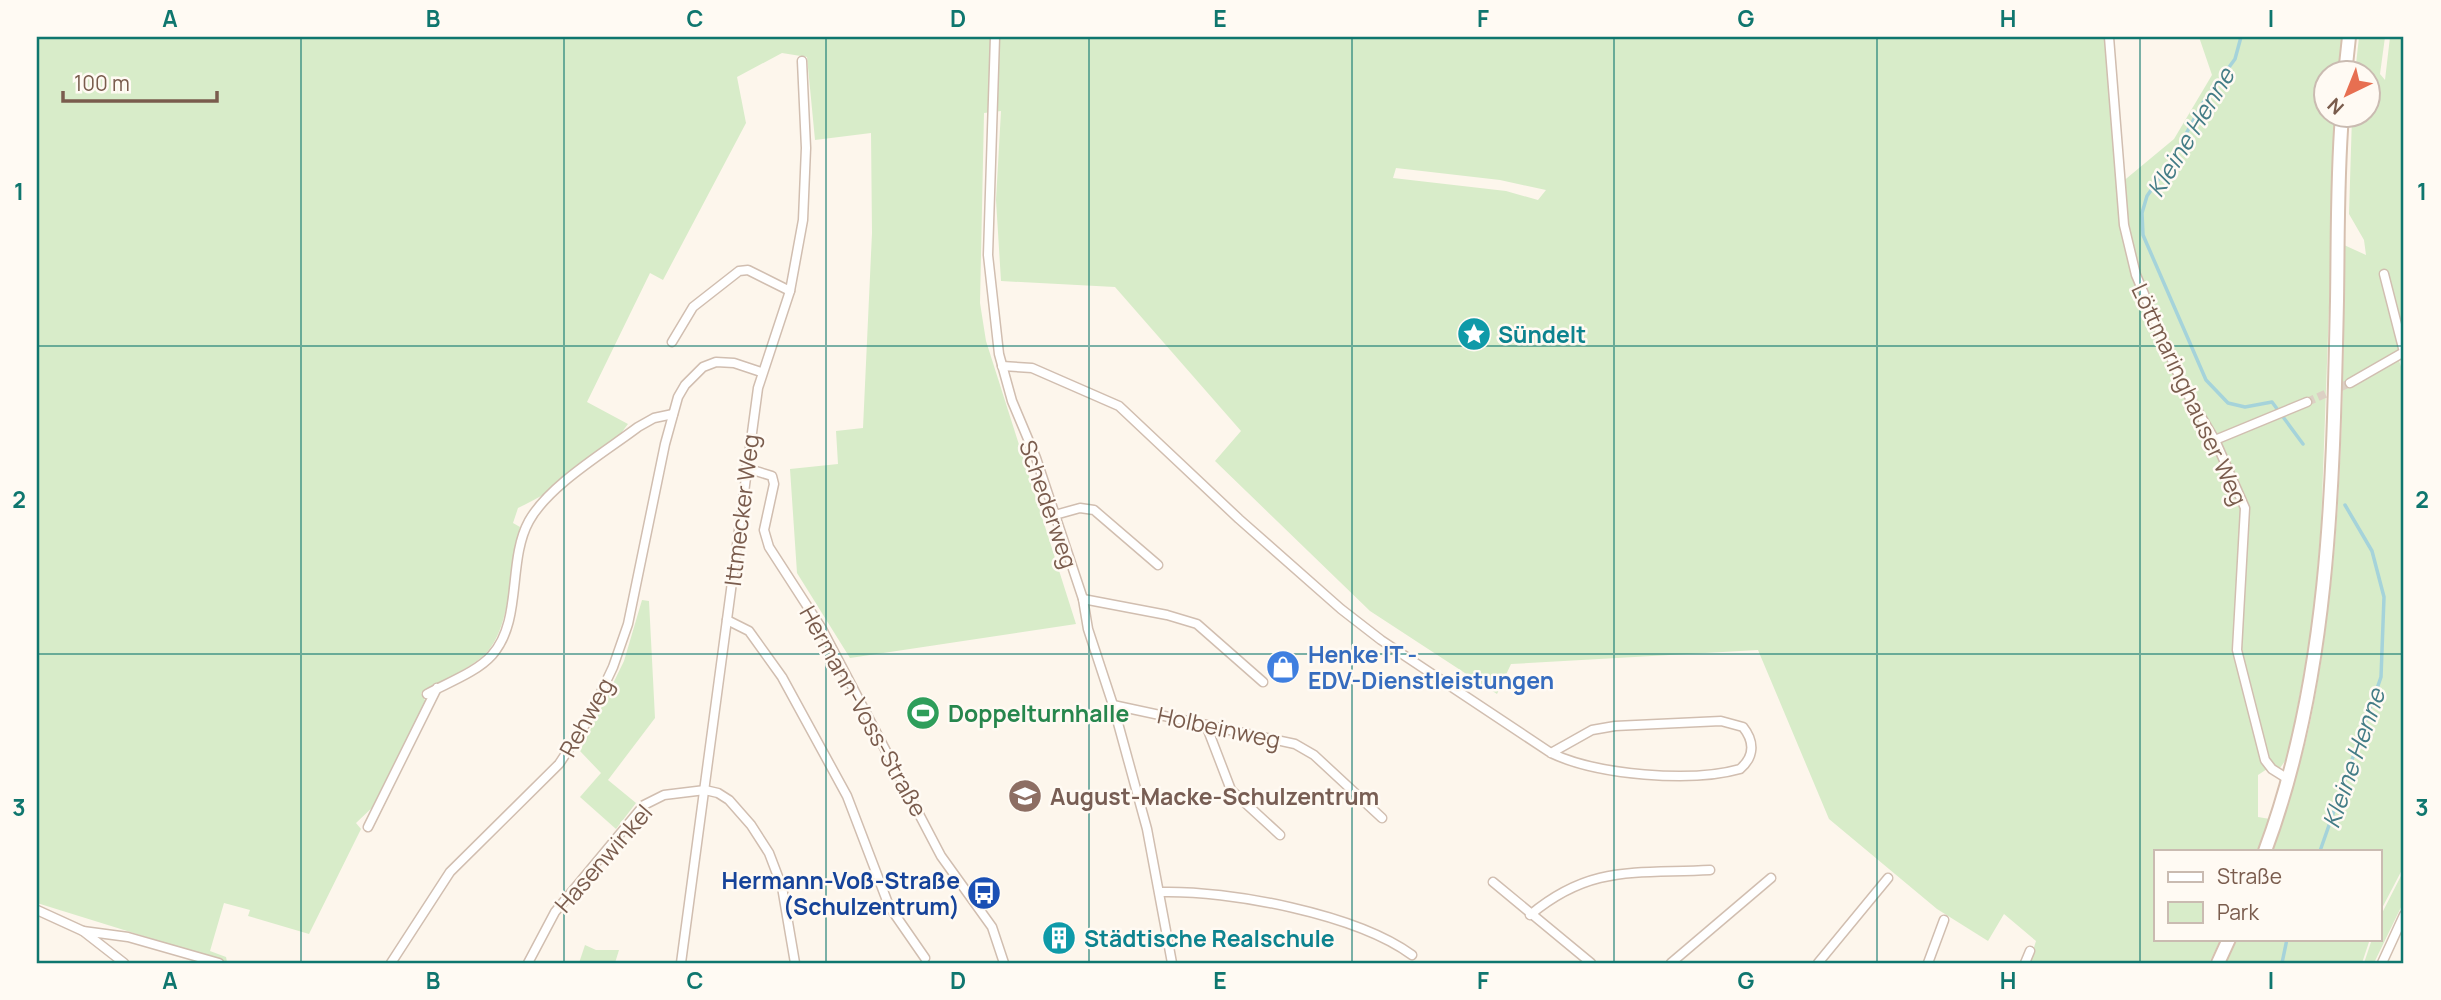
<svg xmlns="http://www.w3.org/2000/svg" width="2441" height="1000" viewBox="0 0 2441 1000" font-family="Manrope,sans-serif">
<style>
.green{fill:#d8ecc9;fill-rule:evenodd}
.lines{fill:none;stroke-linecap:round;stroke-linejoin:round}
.stream{stroke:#a5d3da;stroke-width:3.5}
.minor-tunnel{stroke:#dcd0c4;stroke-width:8;stroke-dasharray:8 4;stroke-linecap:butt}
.minor-casing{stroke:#d1beb0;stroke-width:11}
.secondary-casing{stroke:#d6c0b0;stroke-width:16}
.minor{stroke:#fff;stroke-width:8}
.secondary{stroke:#fff;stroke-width:12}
.grid{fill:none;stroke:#0f766e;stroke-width:2;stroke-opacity:0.55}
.labels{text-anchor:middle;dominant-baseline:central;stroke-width:5;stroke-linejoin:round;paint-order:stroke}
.culture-label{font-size:23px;font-weight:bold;fill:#0d838f;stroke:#fffaf3;text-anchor:start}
.street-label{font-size:23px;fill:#7a5c4d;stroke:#fffaf3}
.shop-label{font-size:23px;font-weight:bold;fill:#366cbe;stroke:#fffaf3;text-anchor:start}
.leisure-label{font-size:23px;font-weight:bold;fill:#27864d;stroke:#fffaf3;text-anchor:start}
.education-label{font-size:23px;font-weight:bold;fill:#785e54;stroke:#fffaf3;text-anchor:start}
.transit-label{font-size:23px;font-weight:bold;fill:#164399;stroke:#fffaf3;text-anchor:end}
.water-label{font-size:24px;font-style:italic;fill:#437c86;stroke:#fffaf3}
.neatline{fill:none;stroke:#0f766e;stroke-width:2.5}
.grid-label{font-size:23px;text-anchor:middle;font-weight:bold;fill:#0f766e}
</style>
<rect width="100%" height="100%" fill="#fdf6ec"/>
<g class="green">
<path d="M37,37H2108L2121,183L2174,139L2212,75L2199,37H2344L2340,73L2326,74V116H2336L2321,527L2312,629L2288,757L2280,768L2273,765L2258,775V817L2270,819L2258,851H2156V939H2221L2209,963H2034L2030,960L2036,941L2004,914L1988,941L1937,909L1829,819L1758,650L1511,664L1497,694L1370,611L1215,461L1241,431L1115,287L1001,281L996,200L1001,111L984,113L980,303L986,341L1076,624L850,658L797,573L790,469L838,464L836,431L863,428L872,233L871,133L815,140L807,57L782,53L737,77L746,123L663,280L650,273L587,402L628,424C602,461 559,488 518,508L513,523L520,527C510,563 512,626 486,653C472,668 439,682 421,693L427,704L378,802L356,823L361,829L309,934L248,916L250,910L224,903L210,951L226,957L227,962L37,903ZM1396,168L1500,180L1546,190L1538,200L1506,191L1393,178Z"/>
<path d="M2359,37H2385L2380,74L2385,80L2390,37H2404V347L2396,351L2404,376V866L2380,912V851H2271C2286,808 2302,763 2311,718C2342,563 2344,403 2344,245L2366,255L2364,240L2349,214L2352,116H2368V74L2355,73Z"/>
<path d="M642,600L649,601L655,718L608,780L636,803L616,829L580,797L601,773L580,751L624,661Z"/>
<path d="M2404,870V901L2374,963H2364L2372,939H2380V917Z"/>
<path d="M2236,939H2370L2362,963H2224Z"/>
<path d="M585,945L596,950H619L615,963H579Z"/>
</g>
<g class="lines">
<g class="stream">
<path d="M2241,37L2235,59L2202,104L2172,160L2147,196L2142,213L2143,235L2206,380L2228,403L2245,407L2272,402L2303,444"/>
<path d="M2320,851L2381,677L2384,597L2372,551L2345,505"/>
<path d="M2282,963L2287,939"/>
</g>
<path class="minor-tunnel" d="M2307,402L2350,383"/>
<g class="minor-casing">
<g id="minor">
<path d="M995,37L988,255L999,354L1012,401L1036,458L1083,599L1088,629L1113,705L1147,829L1172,963"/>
<path d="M2109,37L2124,225L2136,275L2184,388L2215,440L2245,508L2237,650L2265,760L2272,769L2288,779"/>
<path d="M2384,274L2404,352"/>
<path d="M672,342L693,307L739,271L748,270L790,291"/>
<path d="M1002,366L1032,368L1119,406L1239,519L1341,609L1381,640L1551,753C1597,775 1691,783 1740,769C1754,757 1755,742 1743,727L1721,721L1615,726L1592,730L1551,753"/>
<path d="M2350,383L2404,352"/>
<path d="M2215,440L2307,402"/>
<path d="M746,468L772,476L774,484L764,530L769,547L822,629L941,856L992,927L1004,963"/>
<path d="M1055,515L1080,508L1094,510L1158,565"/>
<path d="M1083,599L1167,615L1197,624L1263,682"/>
<path d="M727,620L749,631L782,677L847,796L889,906L925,958"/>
<path d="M427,694C447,683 477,672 492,655C523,620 507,561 529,521C549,485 605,452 638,427L654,418L673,414"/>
<path d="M1113,705L1295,744L1314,755L1382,818"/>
<path d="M1206,725L1231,790L1280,835"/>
<path d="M368,827L437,688"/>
<path d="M1493,882L1591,963"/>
<path d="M1160,892C1229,890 1356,914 1412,955"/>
<path d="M37,910L83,931L124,963"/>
<path d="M1530,915C1591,864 1636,874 1710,870"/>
<path d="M83,931L128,937L219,963"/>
<path d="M391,963L450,872L559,764L588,720L613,667L628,624L665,444L678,397L685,385L703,367L716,362L734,363L761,372"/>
<path d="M528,963L555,912L644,805L664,795L705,790L718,793L729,800L751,825L769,853L782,887L795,963"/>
<path d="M681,963L758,388L790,291L803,220L806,148L802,61"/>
<path d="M1671,963L1771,878"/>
<path d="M1818,963L1888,878"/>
<path d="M1928,963L1944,920"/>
<path d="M2025,963L2030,951"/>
<path d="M2382,963L2404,915"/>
</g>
</g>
<g class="secondary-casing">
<g id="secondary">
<path d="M2345,74L2349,37"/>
<path d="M2265,851C2330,677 2333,485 2337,301C2338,239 2337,177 2342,116"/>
<path d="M2218,963L2229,939"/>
</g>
</g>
<use href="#minor" class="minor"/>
<use href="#secondary" class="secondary"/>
</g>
<path class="grid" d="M301,37V963M564,37V963M826,37V963M1089,37V963M1352,37V963M1614,37V963M1877,37V963M2140,37V963M37,346H2404M37,654H2404"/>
<defs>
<g id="sight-disc" transform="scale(1.75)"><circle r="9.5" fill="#0f9aa8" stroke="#fffaf3"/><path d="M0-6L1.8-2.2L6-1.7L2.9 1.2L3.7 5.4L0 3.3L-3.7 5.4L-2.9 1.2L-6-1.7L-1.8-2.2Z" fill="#fff"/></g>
<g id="shop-disc" transform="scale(1.75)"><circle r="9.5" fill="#3f7fe0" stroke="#fffaf3"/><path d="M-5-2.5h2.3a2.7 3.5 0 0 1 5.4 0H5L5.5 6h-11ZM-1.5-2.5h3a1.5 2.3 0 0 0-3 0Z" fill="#fff"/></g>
<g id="stadium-disc" transform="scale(1.75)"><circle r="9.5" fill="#2e9e5b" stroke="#fffaf3"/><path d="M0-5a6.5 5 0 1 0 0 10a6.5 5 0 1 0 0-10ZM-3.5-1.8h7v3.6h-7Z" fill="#fff"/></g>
<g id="school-disc" transform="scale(1.75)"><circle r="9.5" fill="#8d6e63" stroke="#fffaf3"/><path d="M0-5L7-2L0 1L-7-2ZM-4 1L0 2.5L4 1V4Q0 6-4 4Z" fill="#fff"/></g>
<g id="bus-disc" transform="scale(1.75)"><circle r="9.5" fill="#1a4fb4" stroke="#fffaf3"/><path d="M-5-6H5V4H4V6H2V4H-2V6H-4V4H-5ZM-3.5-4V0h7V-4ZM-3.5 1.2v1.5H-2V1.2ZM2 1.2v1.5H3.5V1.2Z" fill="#fff"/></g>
<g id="building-disc" transform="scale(1.75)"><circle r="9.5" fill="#0f9aa8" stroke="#fffaf3"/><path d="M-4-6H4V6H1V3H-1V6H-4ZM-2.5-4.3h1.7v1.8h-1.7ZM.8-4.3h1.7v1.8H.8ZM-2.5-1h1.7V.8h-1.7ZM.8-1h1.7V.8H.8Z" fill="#fff"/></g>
</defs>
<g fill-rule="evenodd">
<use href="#sight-disc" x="1474" y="334"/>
<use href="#shop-disc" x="1283" y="667"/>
<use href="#stadium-disc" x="923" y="713"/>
<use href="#school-disc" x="1025" y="796"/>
<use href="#bus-disc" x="984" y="893"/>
<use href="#building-disc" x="1059" y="938"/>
</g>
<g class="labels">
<g class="culture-label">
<text x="1498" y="334">Sündelt</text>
<text x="1084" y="938">Städtische Realschule</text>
</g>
<g class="street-label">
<text transform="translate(2190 394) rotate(65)">Löttmaringhauser Weg</text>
<text transform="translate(1049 504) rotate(71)">Schederweg</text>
<text transform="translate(741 510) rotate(-83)">Ittmecker Weg</text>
<text transform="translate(864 711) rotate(61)">Hermann-Voss-Straße</text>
<text transform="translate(586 717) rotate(-61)">Rehweg</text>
<text transform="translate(1219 727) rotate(12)">Holbeinweg</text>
<text transform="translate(603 858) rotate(-49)">Hasenwinkel</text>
</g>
<g class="shop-label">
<text x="1308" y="654">Henke IT -<tspan x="1308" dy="26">EDV-Dienstleistungen</tspan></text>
</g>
<g class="leisure-label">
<text x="948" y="713">Doppelturnhalle</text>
</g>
<g class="education-label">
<text x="1050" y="796">August-Macke-Schulzentrum</text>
</g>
<g class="transit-label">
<text x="960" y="880">Hermann-Voß-Straße<tspan x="960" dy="26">(Schulzentrum)</tspan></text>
</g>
<g class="water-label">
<text transform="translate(2190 132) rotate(-59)">Kleine Henne</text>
<text transform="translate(2353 758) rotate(-71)">Kleine Henne</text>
</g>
</g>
<rect width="2441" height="1000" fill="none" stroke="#fffaf3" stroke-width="77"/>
<rect x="2154" y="850" width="228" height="91" fill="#fffaf3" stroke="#cabbb1" stroke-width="2"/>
<rect x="2168" y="872" width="35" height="10" fill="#ffffff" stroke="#cabbb1" stroke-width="2"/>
<text x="2217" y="884" font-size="21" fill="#7a5c4d">Straße</text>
<rect x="2168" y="902" width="35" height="21" fill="#d8ecc9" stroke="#cabbb1" stroke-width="2"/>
<text x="2217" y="920" font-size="21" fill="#7a5c4d">Park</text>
<g transform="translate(2347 94) rotate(223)"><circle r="33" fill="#fffaf3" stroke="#cabbb1" stroke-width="2"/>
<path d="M0-5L12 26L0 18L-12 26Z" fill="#e76f51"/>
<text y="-10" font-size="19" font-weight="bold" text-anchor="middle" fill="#7a5c4d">N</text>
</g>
<path d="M63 91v10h154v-10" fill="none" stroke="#7a5c4d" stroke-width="3.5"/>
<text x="74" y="91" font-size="21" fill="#7a5c4d" stroke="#fffaf3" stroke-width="5" paint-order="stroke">100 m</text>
<rect x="38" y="38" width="2364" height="924" class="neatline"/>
<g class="grid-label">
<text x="170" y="27">A</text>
<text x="433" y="27">B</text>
<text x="695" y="27">C</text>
<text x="958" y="27">D</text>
<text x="1220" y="27">E</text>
<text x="1483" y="27">F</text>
<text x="1746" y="27">G</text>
<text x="2008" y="27">H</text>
<text x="2271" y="27">I</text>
<text x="19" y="200">1</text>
<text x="2422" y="200">1</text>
<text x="19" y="508">2</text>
<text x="2422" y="508">2</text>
<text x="19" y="816">3</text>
<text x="2422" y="816">3</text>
<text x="170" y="989">A</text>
<text x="433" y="989">B</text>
<text x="695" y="989">C</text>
<text x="958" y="989">D</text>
<text x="1220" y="989">E</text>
<text x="1483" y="989">F</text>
<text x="1746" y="989">G</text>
<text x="2008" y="989">H</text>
<text x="2271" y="989">I</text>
</g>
</svg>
